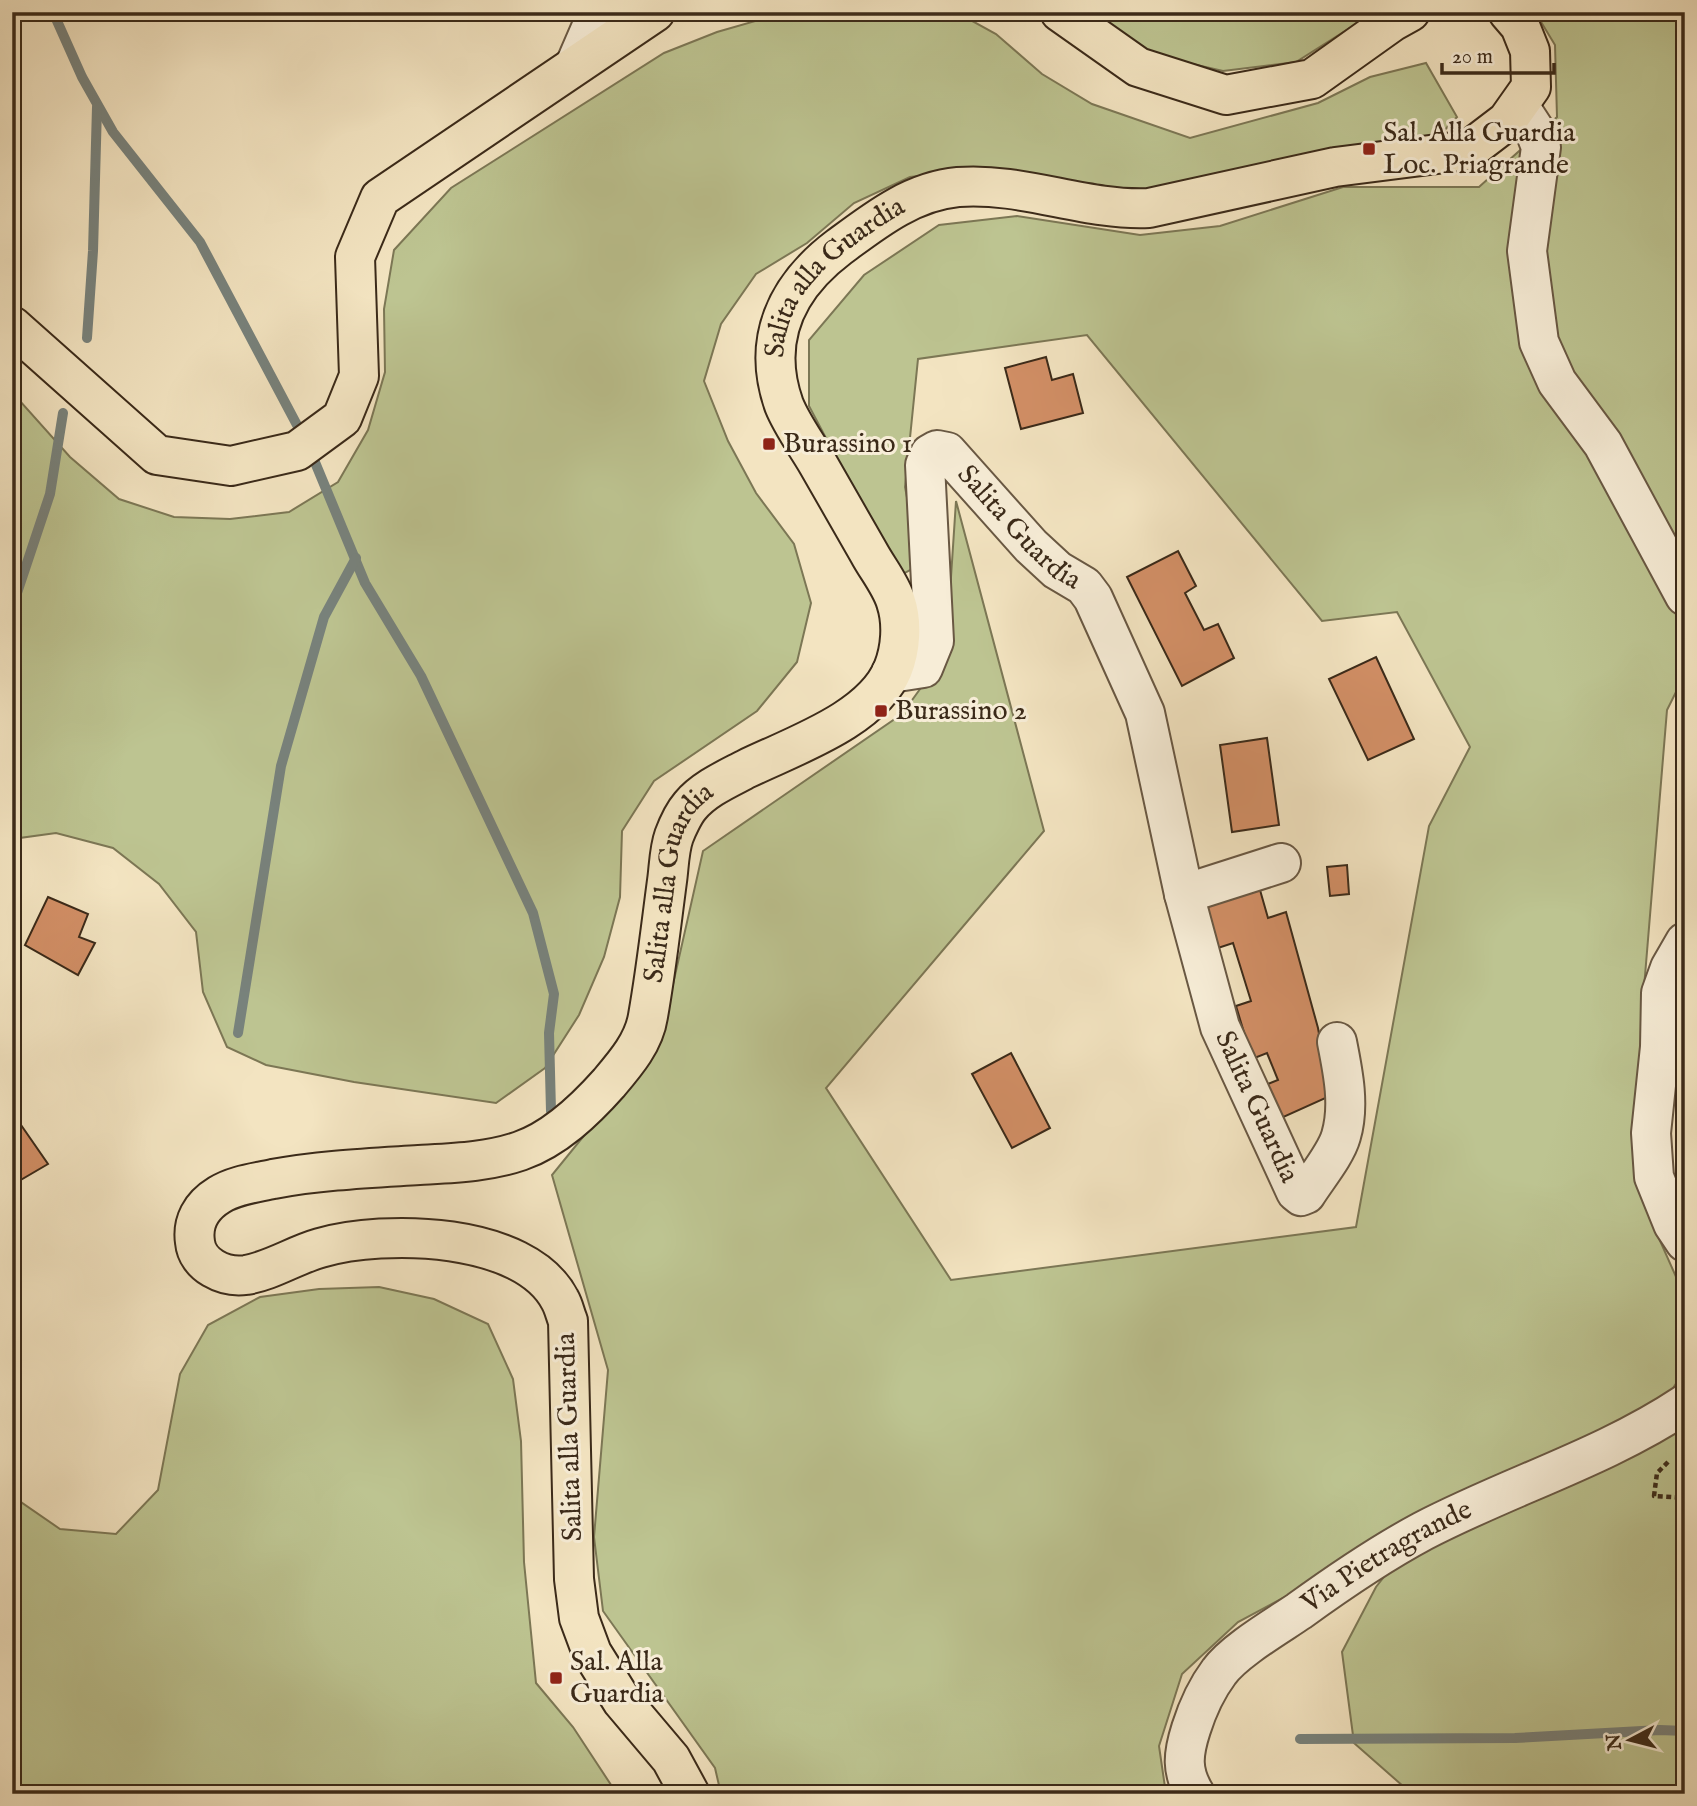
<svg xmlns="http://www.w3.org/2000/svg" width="1697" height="1806" viewBox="0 0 1697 1806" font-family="'IM FELL English',serif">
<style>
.green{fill:#bdc491;stroke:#7c7755;stroke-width:2}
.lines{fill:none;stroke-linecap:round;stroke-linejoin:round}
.stream{stroke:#78827c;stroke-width:10}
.building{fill:#d28f66;stroke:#3b2a19;stroke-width:2}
.minor-casing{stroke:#695843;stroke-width:42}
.major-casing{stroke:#3b2a19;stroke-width:42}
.path{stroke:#3b2a19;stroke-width:4.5;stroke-dasharray:5 3.5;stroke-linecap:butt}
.minor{stroke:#f7edd7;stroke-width:38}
.major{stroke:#f3e4c1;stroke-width:38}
.poi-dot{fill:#8f2418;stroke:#f7edd7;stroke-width:2.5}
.labels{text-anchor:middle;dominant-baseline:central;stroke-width:6;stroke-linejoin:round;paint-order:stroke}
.poi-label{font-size:28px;fill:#3b2a19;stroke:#f7edd7;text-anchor:start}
.street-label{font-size:28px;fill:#3b2a19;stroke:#f7edd7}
</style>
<rect width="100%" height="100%" fill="#f3e4c1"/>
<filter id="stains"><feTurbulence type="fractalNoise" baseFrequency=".00286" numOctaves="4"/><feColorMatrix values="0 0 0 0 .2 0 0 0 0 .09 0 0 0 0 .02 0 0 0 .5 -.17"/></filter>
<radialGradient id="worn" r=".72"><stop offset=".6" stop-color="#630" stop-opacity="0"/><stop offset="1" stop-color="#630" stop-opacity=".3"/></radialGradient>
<g class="green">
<path d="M787,12H956L996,34L1042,74L1092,104L1190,138L1318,103L1370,77L1426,63L1457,117L1436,139L1148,189L1088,187L972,170L910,177L854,203L807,243L756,274L721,324L704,381L728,441L756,493L794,544L811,603L797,662L757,711L654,781L622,831L620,897L604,957L579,1015L545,1068L496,1103L354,1082L266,1065L227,1047L203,992L196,932L159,884L113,848L56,833L12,839V392L70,457L119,499L174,517L230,519L289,512L338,482L368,430L385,372L384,309L394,250L451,188L664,53L717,32Z"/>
<path d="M1086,12H1375L1296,62L1223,71L1140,52Z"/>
<path d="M1535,12H1685V674L1667,710L1643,1000L1639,1129L1649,1216L1685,1297V1369L1662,1406L1396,1538L1238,1622L1182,1674L1159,1746L1166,1794H721L715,1768L603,1611L594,1537L608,1370L552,1175L660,1042L703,851L902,714L946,653L956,501L1044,831L826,1088L951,1280L1356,1227L1429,826L1470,747L1397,612L1322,621L1087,335L918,359L905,487L920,565L899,576L809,406V340L864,275L939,225L1017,216L1140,235L1220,226L1343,187H1479L1557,117L1555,45Z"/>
<path d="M379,1287L434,1299L488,1324L513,1379L521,1441L524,1562L536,1683L573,1727L617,1794H12V1496L60,1529L116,1534L158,1490L180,1374L208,1325L260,1297L319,1289Z"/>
<path d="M1685,1421V1794H1412L1354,1743L1342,1652L1376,1587L1402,1554Z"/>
</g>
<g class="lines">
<g class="stream">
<path d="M53,12L82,77L113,132L200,242L297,425"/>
<path d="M87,338L93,251L97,107"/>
<path d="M312,455L365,583L421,676L533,913L554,994L549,1033L551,1111"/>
<path d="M12,608L50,494L63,413"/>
<path d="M238,1033L281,766L324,617L356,558"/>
<path d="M1666,1068L1685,1079"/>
<path d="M1300,1739L1515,1738L1660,1730L1685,1731"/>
</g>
</g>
<g class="building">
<path d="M1046,357L1052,380L1073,374L1083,413L1021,429L1005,368Z"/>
<path d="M1178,551L1196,586L1185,593L1204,630L1218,624L1234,658L1182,686L1127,577Z"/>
<path d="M1376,657L1414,739L1368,760L1329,679Z"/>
<path d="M1267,738L1279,825L1232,832L1220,745Z"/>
<path d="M1347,865L1349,894L1330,896L1327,867Z"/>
<path d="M1258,883L1268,918L1286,912L1318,1028L1330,1096L1279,1119L1265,1085L1278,1080L1267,1053L1252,1059L1236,1006L1251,1001L1233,943L1215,949L1204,902Z"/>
<path d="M48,897L88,914L79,937L95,943L78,975L25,945Z"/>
<path d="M1011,1053L1050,1128L1012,1148L972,1074Z"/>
<path d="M12,1112L48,1164L12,1185Z"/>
</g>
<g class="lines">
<g class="minor-casing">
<g id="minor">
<path d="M575,65L598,12"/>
<path d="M1519,106L1534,129L1541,147L1527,251L1539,342L1557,382L1603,444L1685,596"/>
<path id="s1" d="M891,673L923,668L934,641L925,465L930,454L937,450L947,452L1031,546L1057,570L1084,586L1093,598L1145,713L1184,894L1220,1027L1296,1192L1301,1196L1306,1194C1316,1178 1336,1154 1341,1136C1350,1106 1343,1072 1337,1042"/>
<path d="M1184,894L1281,863"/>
<path d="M1685,942L1670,968L1661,993L1660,1047L1651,1133L1654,1177L1673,1224L1685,1242"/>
<path id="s2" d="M1195,1794C1181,1771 1183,1754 1191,1729C1197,1710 1207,1688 1219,1672C1234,1651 1277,1626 1299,1611C1339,1582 1380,1554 1423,1531C1509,1486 1604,1458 1685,1404"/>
</g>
</g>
<g class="major-casing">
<g id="major">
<path d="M1060,12L1138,67L1226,95L1312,79L1392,22L1410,12"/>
<path d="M12,326L157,455L231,466L297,451L342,418L359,376L355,257L380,198L655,12"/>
<path id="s3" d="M690,1794L671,1759L622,1701L592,1653L579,1618L574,1579L568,1321C565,1314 564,1307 560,1300C525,1232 385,1229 320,1248C295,1255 271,1271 246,1275C224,1278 197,1265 195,1242C192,1222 201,1206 219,1195C235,1185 255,1183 273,1179C321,1170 371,1168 419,1165C453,1163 488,1162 520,1151C555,1139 585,1110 609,1083C626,1063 644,1042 648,1016C656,971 661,926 667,881C669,867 669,850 674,836C677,828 684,813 690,806C704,789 727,779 746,769C793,746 872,720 893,669C901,649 903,623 896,602C891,585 877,568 869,553C852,523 835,494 818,464C807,445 792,425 784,405C761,340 786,287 839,247C874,221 912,191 958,187C1023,182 1085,211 1149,208L1335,167L1469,150L1507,121L1531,87L1530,51L1520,26L1508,12"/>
</g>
</g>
<path class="path" d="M1668,1462L1657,1473L1654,1496L1685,1498"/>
<use href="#minor" class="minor"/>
<use href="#major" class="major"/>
</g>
<g class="poi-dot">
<rect x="1362" y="142" width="14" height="14" rx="3.5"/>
<rect x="762" y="437" width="14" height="14" rx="3.5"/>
<rect x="874" y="704" width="14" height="14" rx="3.5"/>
<rect x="549" y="1671" width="14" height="14" rx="3.5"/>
</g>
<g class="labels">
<g class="poi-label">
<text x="1383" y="133">Sal. Alla Guardia<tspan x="1383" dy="32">Loc. Priagrande</tspan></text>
<text x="783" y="444">Burassino 1</text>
<text x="895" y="711">Burassino 2</text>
<text x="570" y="1662">Sal. Alla<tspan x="570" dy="32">Guardia</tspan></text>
</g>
<g class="street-label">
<text stroke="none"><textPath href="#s3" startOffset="2403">Salita alla Guardia</textPath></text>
<text stroke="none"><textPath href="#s1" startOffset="373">Salita Guardia</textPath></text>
<text stroke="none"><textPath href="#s3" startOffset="1628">Salita alla Guardia</textPath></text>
<text stroke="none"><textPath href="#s1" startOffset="1013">Salita Guardia</textPath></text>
<text transform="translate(570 1437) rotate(-92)">Salita alla Guardia</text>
<text stroke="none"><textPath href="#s2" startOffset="336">Via Pietragrande</textPath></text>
</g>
</g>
<rect width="1697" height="1806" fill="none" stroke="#f3e4c1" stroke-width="42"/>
<rect x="14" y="14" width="1669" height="1778" fill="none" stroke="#3b2a19" stroke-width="3.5"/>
<rect x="21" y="21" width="1655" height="1764" fill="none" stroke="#3b2a19" stroke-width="2"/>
<g transform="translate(1630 1740) rotate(263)" stroke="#f7edd7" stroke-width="5" paint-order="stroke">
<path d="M0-5L12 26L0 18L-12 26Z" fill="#3b2a19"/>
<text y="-10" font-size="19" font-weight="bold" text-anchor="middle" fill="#3b2a19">N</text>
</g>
<path d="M1442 63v10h112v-10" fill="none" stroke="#3b2a19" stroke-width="3.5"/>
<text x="1452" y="63" font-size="21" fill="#3b2a19" stroke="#f7edd7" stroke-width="5" paint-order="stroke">20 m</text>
<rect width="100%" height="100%" filter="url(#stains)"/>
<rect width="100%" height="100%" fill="url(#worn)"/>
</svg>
